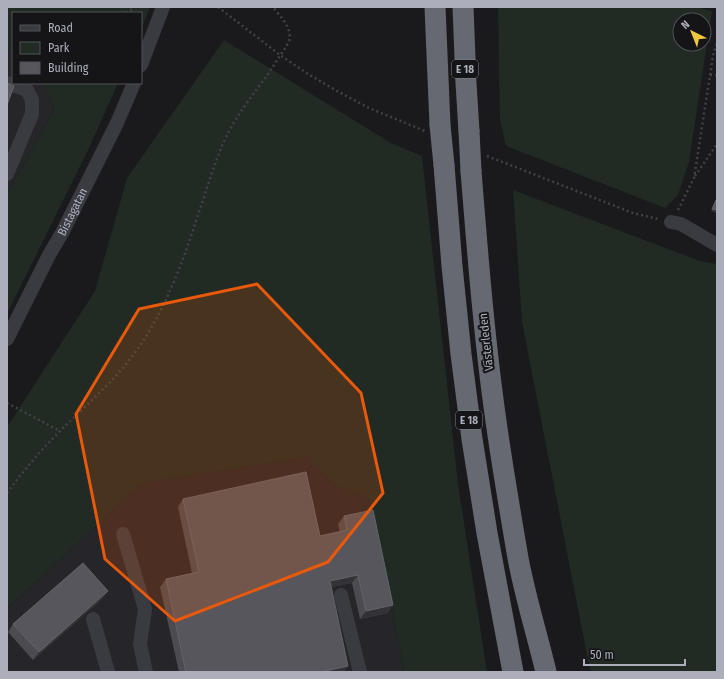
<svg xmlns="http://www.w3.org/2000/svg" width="724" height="679" viewBox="0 0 724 679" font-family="'Fira Sans Condensed',sans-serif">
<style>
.built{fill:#262529}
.green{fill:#212a23;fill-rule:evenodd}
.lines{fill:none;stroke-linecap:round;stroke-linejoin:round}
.path{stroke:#404248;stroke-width:2.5;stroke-dasharray:2 3;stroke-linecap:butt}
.minor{stroke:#3a3b41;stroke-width:14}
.highway{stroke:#666872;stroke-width:21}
.highway-bridge{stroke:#666872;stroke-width:21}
.wall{fill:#4b4b51}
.shaded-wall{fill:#333337}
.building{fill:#56565c;stroke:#63646b}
.marked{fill:#e8590c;fill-opacity:0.2;stroke:#e8590c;stroke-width:3;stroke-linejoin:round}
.labels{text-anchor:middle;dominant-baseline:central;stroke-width:4;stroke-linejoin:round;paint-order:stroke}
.shield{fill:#151417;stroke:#7f808a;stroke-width:1}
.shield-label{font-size:11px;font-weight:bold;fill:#acafbb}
.street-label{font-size:12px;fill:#acafbb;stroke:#151417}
</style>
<rect width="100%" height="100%" fill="#1a191c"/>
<g class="built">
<path d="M7,50L13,53V83H44L54,109L10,189L7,192Z"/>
<path d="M309,457L332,484L370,500L404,672H7V609L143,483Z"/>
</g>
<g class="green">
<path d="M7,7H150L141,30V13H13V53L7,50Z"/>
<path d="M498,7H696L712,11L689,162L678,195L665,208L506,146L500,120ZM680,20H704V44H680Z"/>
<path d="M224,40L391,143L422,156L458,484L487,672H404L370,500L332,484L309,457L143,483L7,609V427L95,291L127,178Z"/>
<path d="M44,83H118L89,148L7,314V192L10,189L54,109Z"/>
<path d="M513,190L700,261L717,264V672H591L588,660L522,322Z"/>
</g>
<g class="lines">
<g class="path">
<path d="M218,7L280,55L308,74L337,91L369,108L425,131"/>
<path d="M126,13L132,9L134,7"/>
<path d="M710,75H717"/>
<path d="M487,156L633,213L658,219"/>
<path d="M695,176L717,144"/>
<path d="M678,210L694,178L713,56L717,42"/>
<path d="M7,403L60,431"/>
<path d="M7,493C23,471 41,450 60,431C87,404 117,379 139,347C167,307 184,258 199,212C208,186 215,160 227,135C240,109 260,87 276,62C280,55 286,48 289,41C293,29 280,16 273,7"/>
</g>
<g class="minor">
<path d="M141,65L163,7"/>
<path d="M7,83L27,90L32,100V114L7,174"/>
<path d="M671,222L681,224L717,245"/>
<path id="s1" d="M7,339L49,255L62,233L117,123L134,83"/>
<path d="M123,534L145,609L140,644L146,672"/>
<path d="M341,595L360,672"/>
<path d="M93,619L108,672"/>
</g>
<g class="highway">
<path d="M435,7L440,125"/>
<path d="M463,7L466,83L469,131"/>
<path d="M444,165L452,266L461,354L472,439L487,533L513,672"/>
<path d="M471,171C478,259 485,348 498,435C504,476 511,517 518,558C525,596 537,634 546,672"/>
</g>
<g class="highway-bridge">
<path d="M440,125L444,165"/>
<path d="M469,131L471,171"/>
</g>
</g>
<g class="wall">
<path d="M183,499L320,536L340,532L338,524L344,516L388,613L360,619L352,583L331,587L344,672H179L160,587L166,579L192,573L178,507Z"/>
<path d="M102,599L33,660L8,632L13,624Z"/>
</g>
<g class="shaded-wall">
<path d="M712,209L717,210V213L711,211Z"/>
<path d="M358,575L352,583L324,589L330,581Z"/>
<path d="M108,591L102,599L33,660L39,652Z"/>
<path d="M393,605L388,613L360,619L366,611Z"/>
<path d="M348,666L344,672H321Z"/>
</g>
<g class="building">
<path d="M7,83L14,86L7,105Z"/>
<path d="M716,200L717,201V210L712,209Z"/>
<path d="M306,472L320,536L347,530L344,516L373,510L393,605L366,611L358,575L330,581L348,666L321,672H186L166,579L199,572L183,499Z"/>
<path d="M83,563L108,591L39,652L13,624Z"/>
</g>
<path class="marked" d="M257,284L361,393L383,493L328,562L175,621L105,559L76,414L139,309Z"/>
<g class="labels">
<g class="shield">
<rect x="452" y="60" width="26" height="18" rx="3"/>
<rect x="456" y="411" width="26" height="18" rx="3"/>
</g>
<g class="shield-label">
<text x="465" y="69">E 18</text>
<text x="469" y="420">E 18</text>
</g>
<g class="street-label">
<text stroke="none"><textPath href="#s1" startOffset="143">Bistagatan</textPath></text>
<text transform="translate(486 342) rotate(-96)">Västerleden</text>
</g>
</g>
<rect width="724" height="679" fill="none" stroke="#acafbb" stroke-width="16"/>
<rect x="12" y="12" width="130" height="72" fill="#151417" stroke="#515259"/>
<rect x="20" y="25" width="20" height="6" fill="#3a3b41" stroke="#515259"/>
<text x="48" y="32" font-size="12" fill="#acafbb">Road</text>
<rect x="20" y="42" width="20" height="12" fill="#212a23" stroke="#515259"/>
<text x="48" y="52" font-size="12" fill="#acafbb">Park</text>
<rect x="20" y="62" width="20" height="12" fill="#56565c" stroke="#515259"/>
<text x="48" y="72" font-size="12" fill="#acafbb">Building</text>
<g transform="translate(692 32) rotate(317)"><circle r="19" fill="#151417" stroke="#515259"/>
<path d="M0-3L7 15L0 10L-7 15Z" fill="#f2c73b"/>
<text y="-6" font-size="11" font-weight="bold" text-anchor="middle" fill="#acafbb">N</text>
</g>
<path d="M584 659v6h101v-6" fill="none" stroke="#acafbb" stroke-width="2"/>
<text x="590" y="659" font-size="12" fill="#acafbb" stroke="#151417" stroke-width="3" paint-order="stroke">50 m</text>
</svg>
